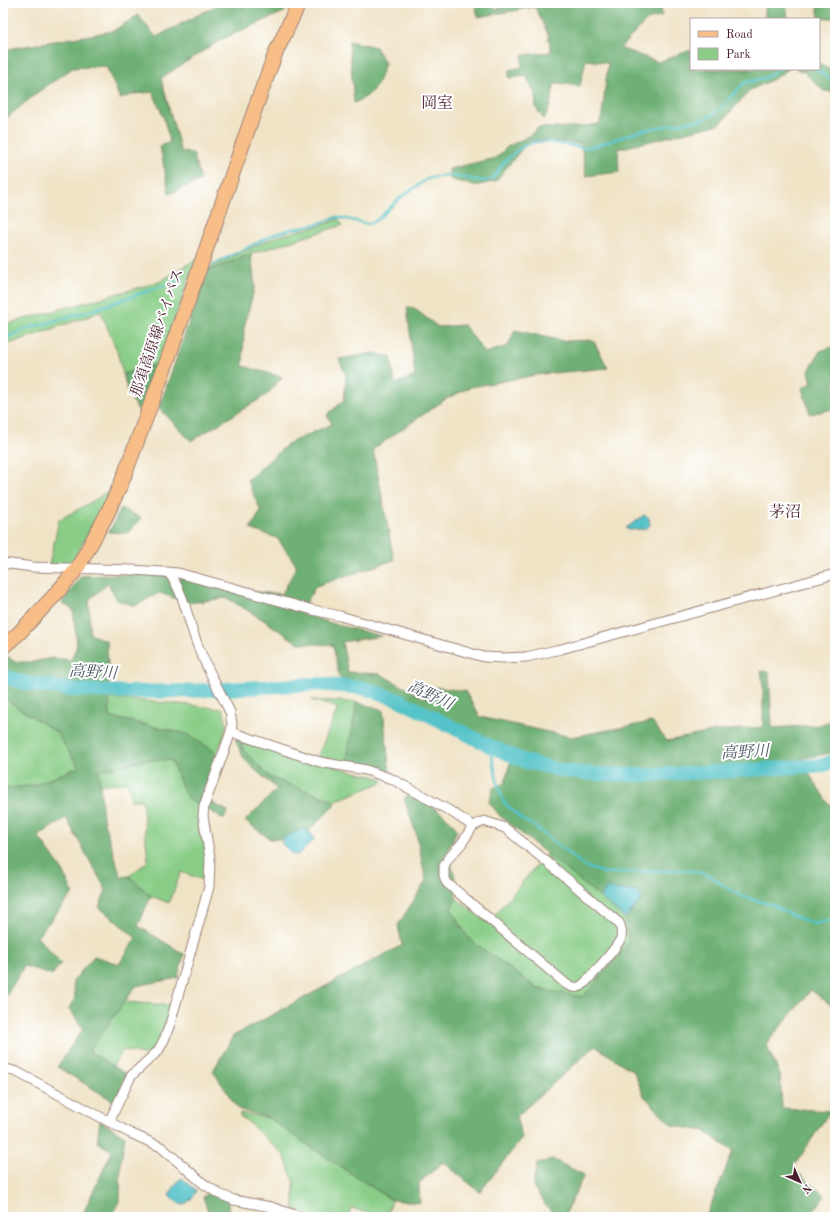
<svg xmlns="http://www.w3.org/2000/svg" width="838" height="1220" viewBox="0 0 838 1220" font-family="'Old Standard TT','Noto Serif JP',serif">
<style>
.green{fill:#89cd87;stroke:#6a7659}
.forest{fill:#6eb074;stroke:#5c6850}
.water{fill:#55c3c9;stroke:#50717a}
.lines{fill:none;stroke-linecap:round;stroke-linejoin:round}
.stream{stroke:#55c3c9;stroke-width:2.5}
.river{stroke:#55c3c9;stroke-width:14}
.minor-casing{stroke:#9d8279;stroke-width:11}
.primary-casing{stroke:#9d8279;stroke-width:16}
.minor{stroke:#fff;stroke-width:9}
.primary{stroke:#f7be88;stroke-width:14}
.labels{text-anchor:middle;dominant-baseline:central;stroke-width:4;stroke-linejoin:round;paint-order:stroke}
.street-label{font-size:15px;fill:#4a1f2b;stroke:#fff}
.neighbourhood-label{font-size:16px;fill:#4a1f2b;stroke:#fff}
.water-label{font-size:16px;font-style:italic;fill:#4e5862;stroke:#fff}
</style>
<rect width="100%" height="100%" fill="#fff"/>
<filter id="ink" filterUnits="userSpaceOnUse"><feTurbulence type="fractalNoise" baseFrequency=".025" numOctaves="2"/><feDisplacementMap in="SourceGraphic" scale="8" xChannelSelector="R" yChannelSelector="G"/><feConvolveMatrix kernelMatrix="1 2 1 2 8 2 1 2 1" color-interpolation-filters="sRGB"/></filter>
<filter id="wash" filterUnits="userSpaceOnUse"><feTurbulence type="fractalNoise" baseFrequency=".012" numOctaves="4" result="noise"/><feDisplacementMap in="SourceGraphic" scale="16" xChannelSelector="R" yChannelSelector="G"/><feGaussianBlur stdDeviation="0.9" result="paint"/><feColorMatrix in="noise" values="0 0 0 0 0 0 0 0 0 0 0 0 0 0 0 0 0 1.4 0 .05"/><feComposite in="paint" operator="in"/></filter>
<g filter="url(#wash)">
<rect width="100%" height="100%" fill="#f0e4c7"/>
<g class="green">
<path d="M338,219L343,225L251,254L207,271L209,268C230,258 252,247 274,238C295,230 318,228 338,219Z"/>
<path d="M196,259L159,364L123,374L117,351L101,312L3,346V325L159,282Z"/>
<path d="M110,489C99,516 85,540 70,565H49L59,520L98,498Z"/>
<path d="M3,698L56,732L79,767L35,785L4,789Z"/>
<path d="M109,698L180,704L223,709L227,723L222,743L217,753L187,734L110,717Z"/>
<path d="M311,700L356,702V709L346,763L318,756L338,708Z"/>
<path d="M241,740L355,772L381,778L383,782L335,801L271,778L243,750Z"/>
<path d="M147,760H171L187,798L200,805L208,859L206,881L181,872L169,903L151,896L129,876L148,861L142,800H131L128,782L100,785L99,770Z"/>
<path d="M547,853L625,918L629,943L583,998L538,989L469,939L451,909L456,898L488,923Z"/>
<path d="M124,1002L172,1005L156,1050L148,1055L123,1050L113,1066L89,1051Z"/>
<path d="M240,1113L269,1118L318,1152L392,1200L387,1217H378L352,1208L348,1217H316L294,1209V1183L284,1155L247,1121L240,1116Z"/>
</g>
<g class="forest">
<path d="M221,3H289L284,12L222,39L161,78L181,152L193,153L201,180L169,194L160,146L170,142L164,119L153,92L134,94L120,99L106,66L73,68L38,92L3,121V50L113,31L138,15L156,37Z"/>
<path d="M475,3H492L495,9L530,3H661L662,16L647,20L620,48L658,62L691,50V69H789L772,80L750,90L720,124L618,149L619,172L586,176L581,144L542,140L528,141L496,181L474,186L450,179L449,169L496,158L507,147L531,135L537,128L578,127L599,124L602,115L608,63L586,60L580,86L556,83L554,86L550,107L544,119L536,108L535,93L526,76L509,78V70L522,67V55L551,52L548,34L535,7L478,17Z"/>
<path d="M765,3H786L788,19H765Z"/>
<path d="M817,3H835V18H819Z"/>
<path d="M349,41L376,47L385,63C378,83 376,94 354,103Z"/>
<path d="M819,63L835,71V92L824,91L804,72L796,69H819Z"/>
<path d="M251,254L255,286L244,327L243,366L282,377L268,394L191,441L159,408L207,271Z"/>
<path d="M407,307L415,309L438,327L464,325L485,353L508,346L515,330L563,341L593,340L608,368L542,374L471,387L446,399L373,449L394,560L316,586L300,613L334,624L382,636L342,642L348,672L380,674L424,698L435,687L465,691L480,717L571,737L652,722L667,741L716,731L763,727V682L761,671L769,672L772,728L822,725L835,718V752L800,759L829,805H835V933L829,937L835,965V1008L811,990L766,1044L780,1075L782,1108L830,1111L793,1168L825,1196L809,1217H706L733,1151L704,1131L672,1125L644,1096L634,1072L595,1046L516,1117L522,1138L480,1192L443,1162L419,1183L420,1203L392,1200L318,1152L269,1118L238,1109L213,1071L233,1036L402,945L398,925L426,881L416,833L404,799L409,794C425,803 449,814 457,830L447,852L455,877L456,898L451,909L469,939L538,989L583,997L629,943L625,918L643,898L607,888L600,897L500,816L489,802L493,788L505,783L509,766L514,752L409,701L339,677L333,645L298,643L265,621L227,598L189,603L159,593L135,606L117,600L108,583L89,600L90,634L107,641L110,717L187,734L217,753L202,798L228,811L224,819L187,798L171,760H147L99,770L103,819L121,877L129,876L151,896L138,926L184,954L178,978L136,986L89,1051L127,1075L115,1102L57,1067L83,1029L69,1008L75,998L73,981L94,956L119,964L136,938L99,907L106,890L66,818L38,836L63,871L73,893L37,937L61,963L52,975L24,966L7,995L3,993L4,789L35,785L79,767L56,732L3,698V659L7,656L15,662H33L52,658L71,660L77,646L73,610L62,603L81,576L140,574L179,577L233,590L282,594L297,566L277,538L250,529L261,511L247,480L289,443L332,424L327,415L344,400L346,376L339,359L374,353L391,357L395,384L415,376Z"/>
<path d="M835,346V409L810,414L802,388L812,383L809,371L820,351Z"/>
<path d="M159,364L142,415C132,403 126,390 123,374Z"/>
<path d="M121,508L141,518L128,533L109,532Z"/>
<path d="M356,702L383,710L390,774L346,763L356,709Z"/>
<path d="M235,739L241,740L243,750L271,778L335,801L334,806L308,832L304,829L284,837L283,839H270L245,821L277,789L252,767L244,759Z"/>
<path d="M100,1121L125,1136L121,1161L120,1199L112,1217H85L82,1216L84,1211L112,1151L97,1142Z"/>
<path d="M552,1159L584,1175L564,1217H558L546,1206L533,1186L537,1164Z"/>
<path d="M210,1192L228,1200L229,1217H210L203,1197Z"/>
</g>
<g class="water">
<path d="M644,515L649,518L650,525L646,529L628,530L626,528Z"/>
<path d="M304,829L313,835L314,840L299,854L293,855L281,843L284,837Z"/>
<path d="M607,888L637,892L643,898L625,918L600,897Z"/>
<path d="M182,1178L196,1190C195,1196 188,1203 182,1205L171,1198L169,1195L178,1181Z"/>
</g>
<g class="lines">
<g class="stream">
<path d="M815,69L835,81"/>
<path d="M212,265L275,234L293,229L317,224L337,217L369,224L377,220L400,198L427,179L446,175L484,181L492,179L497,173L504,162L519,149L528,144L536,142H549L585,148L595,146L643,130L705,119L719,110L744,83L767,77L778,69"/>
<path d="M3,339L29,328L87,312L183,279"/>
<path d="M490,746L498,785L503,801L521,819L534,826L584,866L604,873L687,870L709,875L729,889L744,897L773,905L789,914L814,924L835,919"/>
</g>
<path class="river" d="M3,676L25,683L72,690L128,692L189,691L317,684L364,688L399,700L490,746L527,762L564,771L593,774L645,775L734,771L824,765L835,760"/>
</g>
</g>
<g filter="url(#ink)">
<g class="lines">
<g class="minor-casing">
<g id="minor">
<path d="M3,563L33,567L132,570L178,573L313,610L340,616L484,657L503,658L526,657L561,649L835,574"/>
<path d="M231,732L320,762L366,770L392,779L450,811L473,826"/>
<path d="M484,821L505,828L546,861L619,923C622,928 622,932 621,938C618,946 588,981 581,986C576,989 571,987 566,984L447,883L444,876V866L448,859L462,843L473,826Z"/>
<path d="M3,1068L17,1072L130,1133L161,1147L204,1184L219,1194L234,1200L271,1207L301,1217"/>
<path d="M109,1122L131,1076L158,1051L164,1040L170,1024L209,887L210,858L203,816L204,806L231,732L232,724L230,712C219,690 207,669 198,646C188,622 185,593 168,572"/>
</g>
</g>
<g class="primary-casing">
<path id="primary" d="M3,647L19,633L53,597L77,569L106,516L121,484L166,364L261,92L276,52L299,3"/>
</g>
<use href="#minor" class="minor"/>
<use href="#primary" class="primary"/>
</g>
</g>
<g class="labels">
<g class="street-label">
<text transform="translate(158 333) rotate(-71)">那須高原線バイパス</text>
</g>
<g class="neighbourhood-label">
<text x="437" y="104">岡室</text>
<text x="785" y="513">茅沼</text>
</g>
<g class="water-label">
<text transform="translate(93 673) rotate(3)">高野川</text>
<text transform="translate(430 696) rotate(25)">高野川</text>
<text transform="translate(745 753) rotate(-3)">高野川</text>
</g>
</g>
<rect width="838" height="1220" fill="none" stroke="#fff" stroke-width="16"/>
<rect x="690" y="18" width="130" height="52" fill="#ffffff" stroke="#b7a5aa"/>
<rect x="698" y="31" width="20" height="6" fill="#f7be88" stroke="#b7a5aa"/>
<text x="726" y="38" font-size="12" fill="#4a1f2b">Road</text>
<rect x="698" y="48" width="20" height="12" fill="#89cd87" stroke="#b7a5aa"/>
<text x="726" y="58" font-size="12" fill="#4a1f2b">Park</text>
<g transform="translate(800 1182) rotate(135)" stroke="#ffffff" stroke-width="3" paint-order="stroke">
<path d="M0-3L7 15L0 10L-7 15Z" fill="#4a1f2b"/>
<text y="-6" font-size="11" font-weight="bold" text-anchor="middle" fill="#4a1f2b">N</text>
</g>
</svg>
